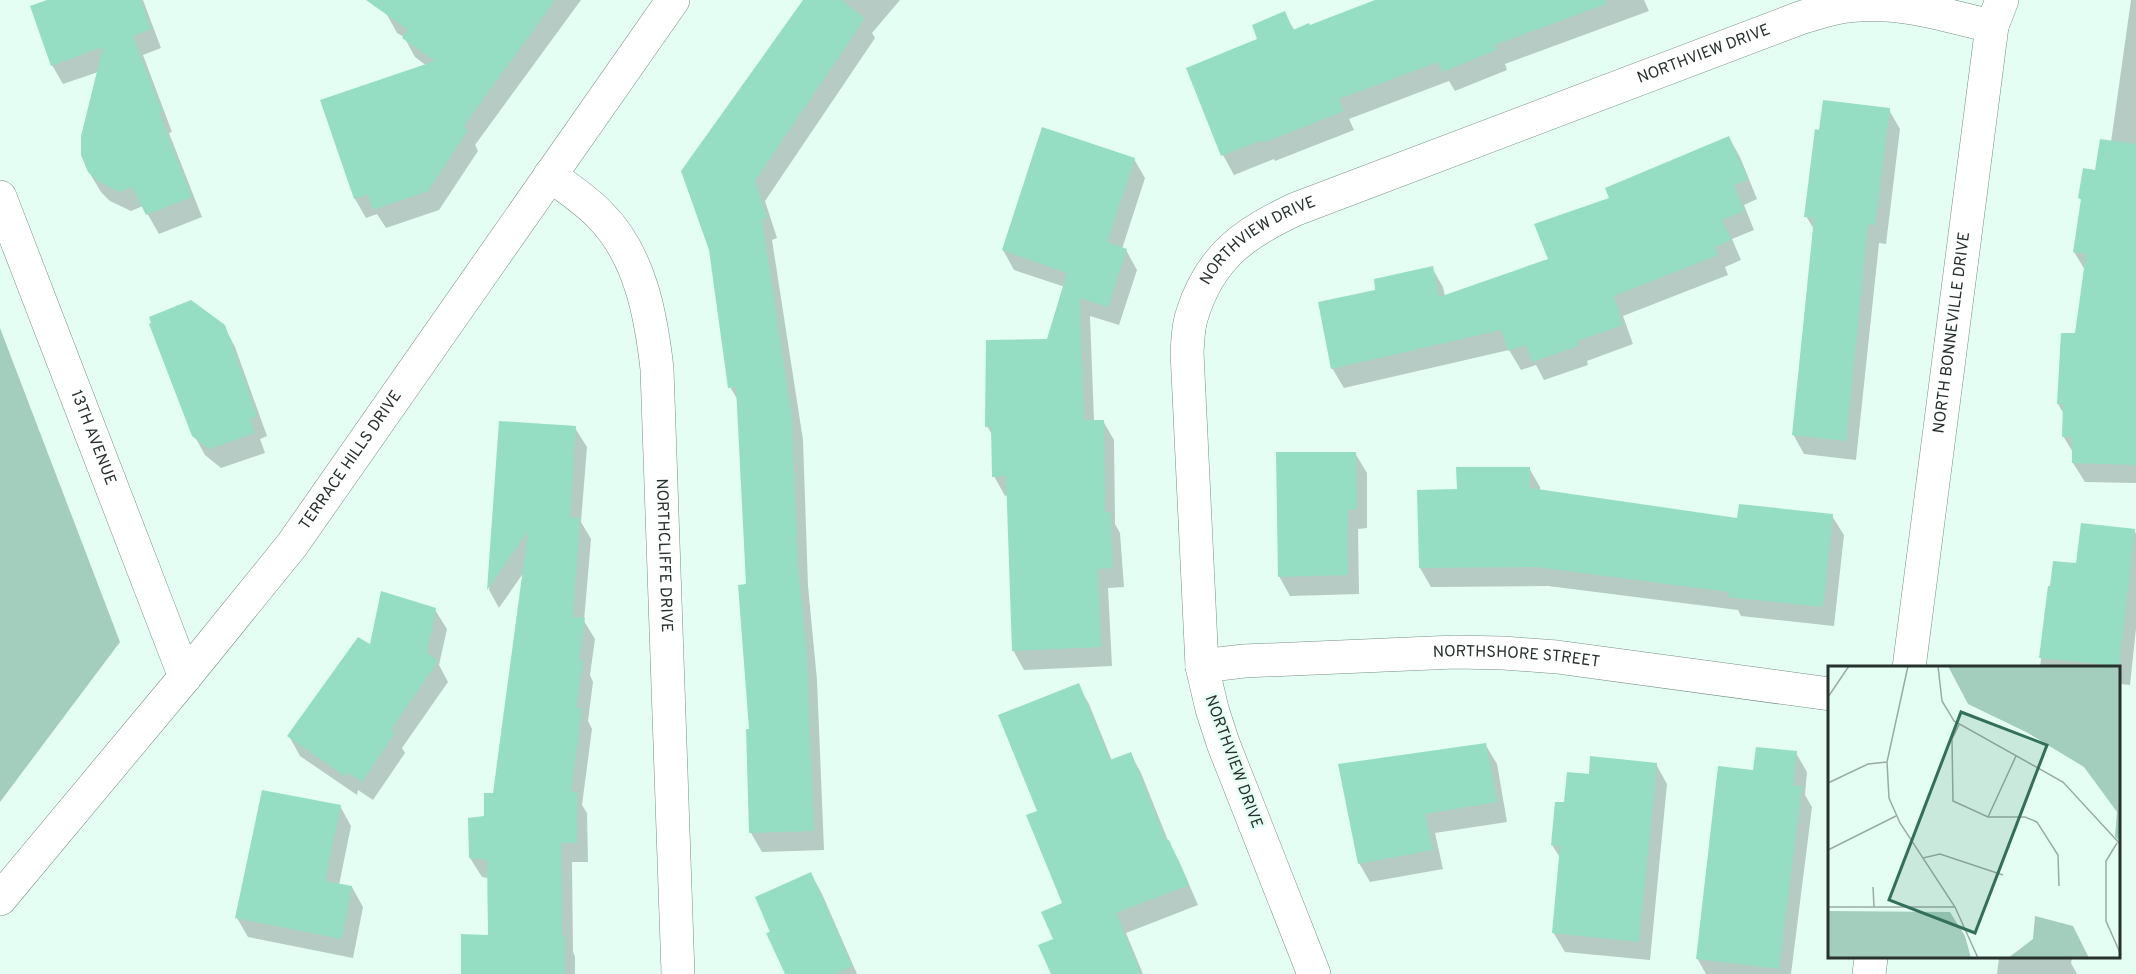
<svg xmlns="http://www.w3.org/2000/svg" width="2136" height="974" viewBox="0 0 2136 974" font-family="Overpass,sans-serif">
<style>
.green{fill:#a3cebe}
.shadow{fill:#0003}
.building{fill:#95dec3}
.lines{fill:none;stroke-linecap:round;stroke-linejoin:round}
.minor-casing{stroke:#778f86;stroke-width:34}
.tertiary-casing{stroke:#778f86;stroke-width:34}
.minor{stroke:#fff;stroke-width:33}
.tertiary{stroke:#fff;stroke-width:33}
.labels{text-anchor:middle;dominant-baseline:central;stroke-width:5;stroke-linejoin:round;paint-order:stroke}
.street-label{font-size:16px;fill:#27312d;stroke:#e4fef4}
.inset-road{fill:none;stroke:#98aca4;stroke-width:1.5}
.view{fill:#33705c;fill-opacity:0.15;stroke:#33705c;stroke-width:3}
.inset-edge{fill:none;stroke:#27312d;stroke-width:3}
</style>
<rect width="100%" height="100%" fill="#e4fef4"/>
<path class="green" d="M0,328L120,642L0,802Z"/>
<g class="shadow">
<path d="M51,0H143L161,48L143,55L172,132L169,133L202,217L159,234L143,206L131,211L110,201L101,192L89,172L98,72L63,84L52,65Z"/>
<path d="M396,0H581L475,145L478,151L439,210L386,228L377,214L366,218L355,199L322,101L427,66L415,57L404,37L397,33L386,13Z"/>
<path d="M804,0H900L872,33L875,38L765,201L777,238L772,240L803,440L808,586L817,680L824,850L762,852L751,833V731L748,585L739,402L730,387L711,250Z"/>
<path d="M1379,0H1644L1649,11L1505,64L1507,70L1455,91L1449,81L1349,119L1354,130L1275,161L1274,159L1234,175L1223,155L1259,40L1284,13L1295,31L1310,27Z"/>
<path d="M2131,0H2136V483L2085,482L2073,463L2074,454L2063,436L2064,414L2058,404L2062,335H2076L2085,270L2074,252L2082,202L2080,198L2097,172L2111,142Z"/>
<path d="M1889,110L1900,129L1886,244L1879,243L1856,460L1804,454L1793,434L1815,231L1806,216Z"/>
<path d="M1729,138L1740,157L1757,199L1744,205L1754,230L1732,239L1741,260L1725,267L1728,275L1623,316L1633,344L1587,361L1588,365L1544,380L1536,365L1521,370L1509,350L1344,388L1332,368L1377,292L1432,268L1443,287L1445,296L1550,260L1611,199Z"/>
<path d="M1134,159L1145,178L1122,249L1126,250L1137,270L1119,325L1090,316L1094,421H1103L1114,440L1115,524L1120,533L1124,587L1108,588L1112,666L1024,670L1013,650L1008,495L1005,496L994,476L993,436L987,426L1048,341L1065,287L1014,270L1003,250Z"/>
<path d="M224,326L235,347L267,436L260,439L265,453L221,468L205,455L194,435Z"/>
<path d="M501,423L575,428L587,447L581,522L591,539L584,621L595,639L590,675L593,682L588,721L592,729L582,805L587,813L588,862H572L573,952L575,957V974H470L489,936L488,878L482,877L470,858L494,794L524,572L499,608L489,590Z"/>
<path d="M1355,453L1367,473V528L1358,529L1359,594L1290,596L1279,576Z"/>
<path d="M1529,468L1540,487V491L1738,520L1832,516L1844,535L1834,626L1741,616L1738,610L1548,586L1431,587L1420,568L1458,491Z"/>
<path d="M2134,530L2136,534V628L2130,685L2120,684V668H2040L2049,587L2051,588L2077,565Z"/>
<path d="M435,610L447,629L439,665L448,682L402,748L405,753L373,800L358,790L357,795L300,756L289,736Z"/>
<path d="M1078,685L1089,704L1112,761L1130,753L1141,773L1169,843L1179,861L1198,905L1126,933L1143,974H1053L1055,940L1064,904L1039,812Z"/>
<path d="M1485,744L1497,764L1507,822L1435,833L1443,869L1370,882L1359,863Z"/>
<path d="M1796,753L1807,772L1805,795L1812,807L1791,974H1706L1697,958L1754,772Z"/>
<path d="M1656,764L1667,784L1650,960L1565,952L1553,932L1561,859L1552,845L1565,804L1590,775Z"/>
<path d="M340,806L351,826L339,885L352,887L363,907L353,958L248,937L237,918Z"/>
<path d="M811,874L822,894L857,974H786Z"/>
<path d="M1999,958H2072L2071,963L2077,974H1997Z"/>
</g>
<g class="building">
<path d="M47,0H141L151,29L133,36L162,112L159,113L192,197L146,215L132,187L119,192L98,181L88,172L81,155V136L103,47L51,66L30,6Z"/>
<path d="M366,0H555L463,127L468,130L428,191L373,210L368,194L354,199L320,100L435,61L402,38L408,30Z"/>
<path d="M803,0H841L865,18L755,181L767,218L762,220L792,419L798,565L807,659L814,831L749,833L746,729H749L738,585L746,584L736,387L728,388L709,250L681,171Z"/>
<path d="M1375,0H1606V4L1495,45L1497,50L1442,72L1438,62L1339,99L1344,111L1263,143L1262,140L1221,156L1186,68L1257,39L1252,25L1285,11L1293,30L1309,23L1310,25Z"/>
<path d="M1823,100L1890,108L1875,225L1868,224L1846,441L1792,435L1814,218L1804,217L1815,129L1819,130Z"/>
<path d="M1042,127L1135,158L1107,242L1127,249L1108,307L1080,298L1084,420H1104L1105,512H1110L1113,568L1098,569L1101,647L1012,651L1006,476L992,477L991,426L985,427L986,340L1047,339L1067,273L1002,250Z"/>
<path d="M1729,136L1748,180L1734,185L1744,211L1722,220L1731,240L1715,247L1718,255L1614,296L1623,325L1577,341L1578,346L1532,362L1526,345L1508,351L1501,330L1331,369L1318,302L1375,290L1374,279L1433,266L1439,297L1548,259L1534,224L1609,198L1605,188Z"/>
<path d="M2100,139L2136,144V465L2072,463V437H2062L2063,404H2057L2061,333H2075L2086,254L2073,252L2081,199L2078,198L2083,168L2095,170Z"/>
<path d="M191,300L225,325L257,416L250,419L255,433L209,449L192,436L149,324L151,323L149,317Z"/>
<path d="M499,421L576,426L570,517L580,518L573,617L585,618L579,660L583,661L576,708H582L571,792H577V843H561L562,936H565V974H461V934L488,935L487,860L469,858L468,818L484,816V793H493L528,531L487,590Z"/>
<path d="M1276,452H1356L1357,509L1348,510V575L1278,577Z"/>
<path d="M1456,467H1530V488L1737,518L1739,504L1833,514L1823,607L1728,597L1729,592L1536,567L1419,568L1417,490L1457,489Z"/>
<path d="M2081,523L2135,529L2119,666L2039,658L2048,586H2050L2053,561L2076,563Z"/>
<path d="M381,591L436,608L427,653L438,661L391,730L395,733L362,782L347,772L346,777L287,736L358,637L370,644Z"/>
<path d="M1079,683L1110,760L1131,752L1166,841L1169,840L1189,885L1116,913L1141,974H1051L1038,945L1053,939L1041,912L1062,903L1026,815L1037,811L998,715Z"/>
<path d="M1486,743L1497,802L1425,814L1433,850L1358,864L1338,764Z"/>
<path d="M1756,747L1797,751L1793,786H1802L1779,969L1696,959L1718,766L1753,770Z"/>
<path d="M1590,756L1657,763L1639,942L1552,933L1560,846L1551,845L1555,802H1564L1567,772L1589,774Z"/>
<path d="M262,790L341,805L325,881L352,886L342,939L235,918Z"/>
<path d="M811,872L852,966L834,974H785L766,933L770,932L755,897Z"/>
</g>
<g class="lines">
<g class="minor-casing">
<g id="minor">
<path id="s1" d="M550,175C567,188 586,200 600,215C640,255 651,315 657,369L678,974"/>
<path id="s2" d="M0,197L185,677"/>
<path id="s3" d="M1202,666L1244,661L1455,652L1503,653L1557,657L1830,694"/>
<path id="s4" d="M1909,668L1992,26L2002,0"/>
<path id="s5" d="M1314,974L1223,743L1212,709L1202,666L1187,352C1188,340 1188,326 1192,315C1210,257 1244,233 1296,209L1800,18C1819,12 1838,6 1859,5C1903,1 1950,17 1992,26"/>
<path d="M1869,974L1871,958"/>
</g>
</g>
<g class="tertiary-casing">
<g id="tertiary">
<path id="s6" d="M0,899L185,677L292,545L673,0"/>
</g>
</g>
<use href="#minor" class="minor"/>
<use href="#tertiary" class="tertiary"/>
</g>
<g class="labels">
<g class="street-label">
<text stroke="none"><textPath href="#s5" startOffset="1270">NORTHVIEW DRIVE</textPath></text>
<text stroke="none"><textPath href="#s5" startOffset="784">NORTHVIEW DRIVE</textPath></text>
<text stroke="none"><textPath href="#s4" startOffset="338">NORTH BONNEVILLE DRIVE</textPath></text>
<text stroke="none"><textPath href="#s2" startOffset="258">13TH AVENUE</textPath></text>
<text stroke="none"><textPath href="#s6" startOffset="562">TERRACE HILLS DRIVE</textPath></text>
<text stroke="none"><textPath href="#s1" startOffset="418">NORTHCLIFFE DRIVE</textPath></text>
<text stroke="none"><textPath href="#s3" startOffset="315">NORTHSHORE STREET</textPath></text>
<text transform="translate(1233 762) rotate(70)">NORTHVIEW DRIVE</text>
</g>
</g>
<g transform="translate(1828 666)">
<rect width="292" height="292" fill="#e4fef4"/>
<path d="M120,0H292V175L287,171L289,146L256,101L200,67L140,38ZM0,245L122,246L137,270L143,292H0ZM207,250L245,260L261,292H180L205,273Z" fill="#a3cebe"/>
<path class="inset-road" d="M80,0L59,96L61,132L72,157L127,241L150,292M110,0L114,35L126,55L235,116L293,179M0,31L21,0M131,59L124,73L125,135L160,151H197L209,156L230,189L231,220M0,117L40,98L59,96M160,151L188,90M289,177L278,195V255L293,289M0,184L68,150M95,192L112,188L175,209M45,221L46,241M0,241H127"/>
<path class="view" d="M133,46L219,79L147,267L61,234Z"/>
<rect width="292" height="292" class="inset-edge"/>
</g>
</svg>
